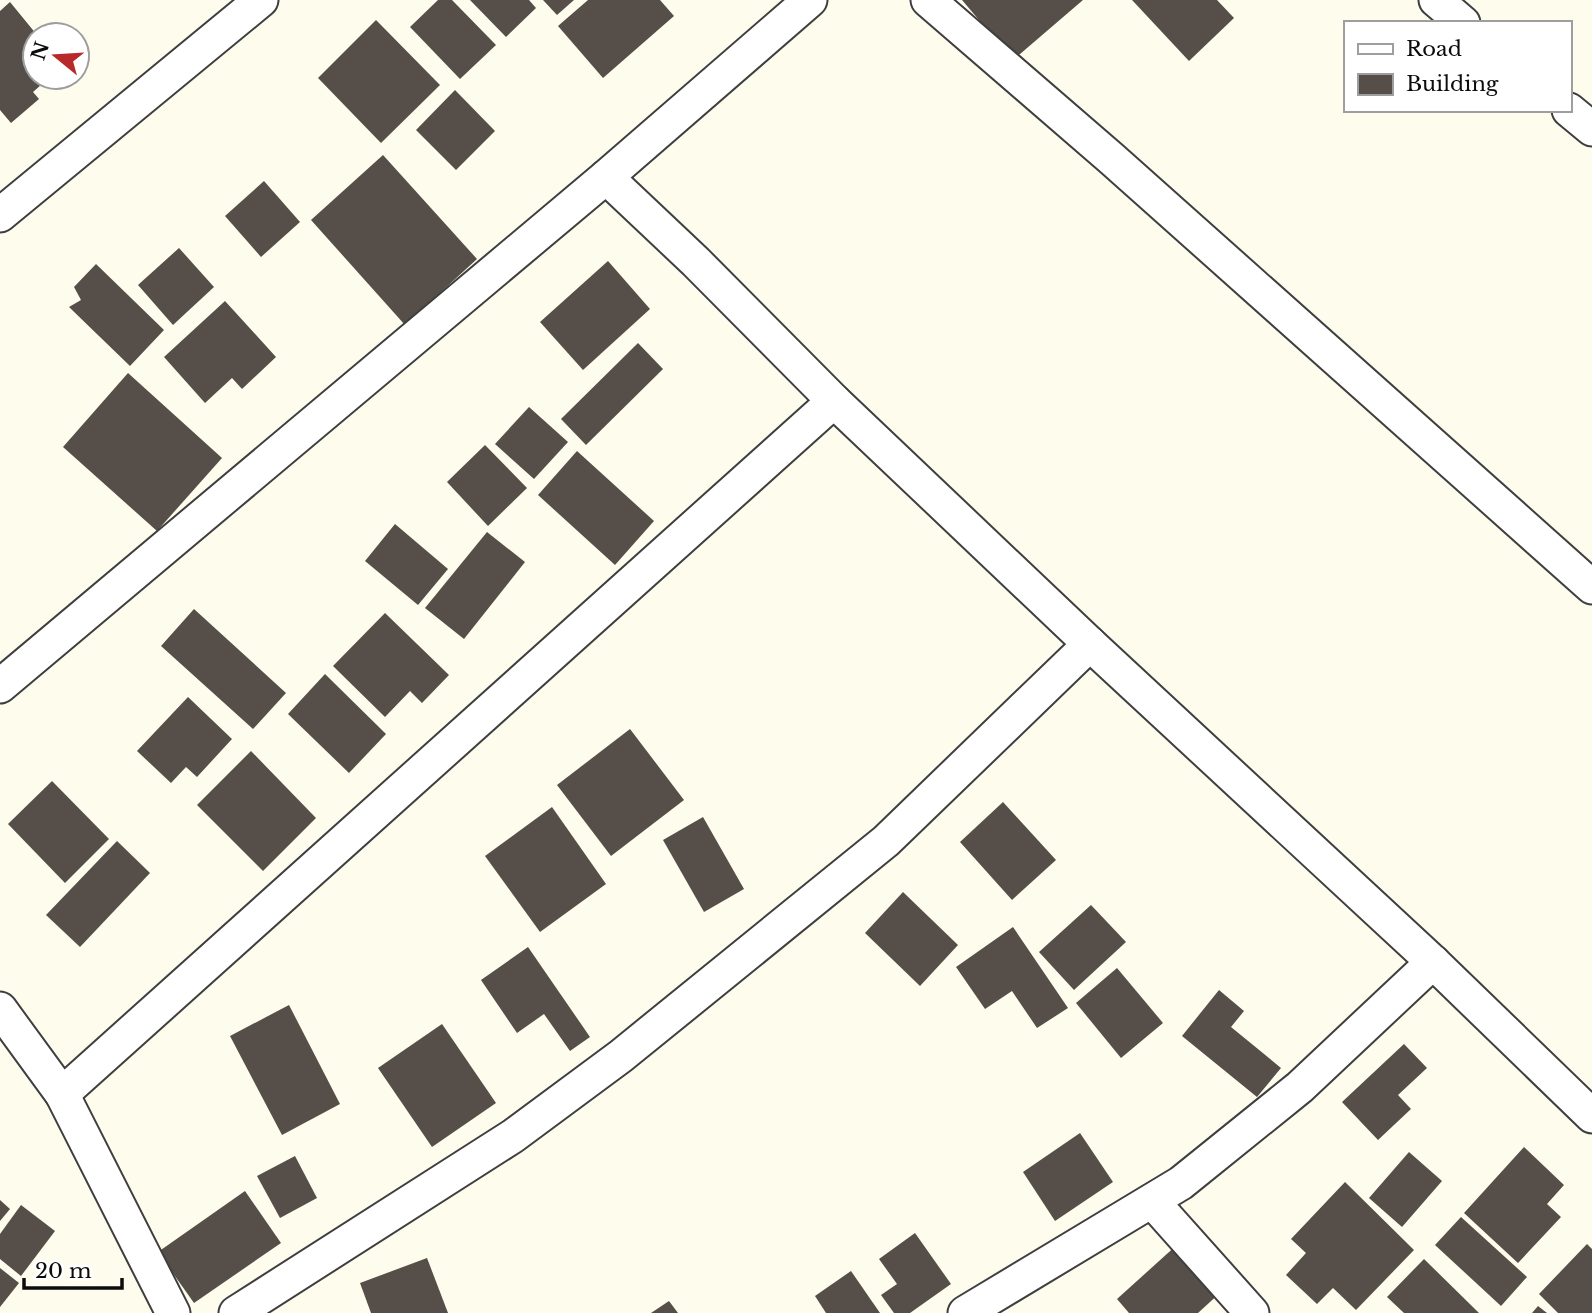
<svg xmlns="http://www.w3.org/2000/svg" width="1592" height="1313" viewBox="0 0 1592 1313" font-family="'Libre Baskerville',serif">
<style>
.building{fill:#554e49}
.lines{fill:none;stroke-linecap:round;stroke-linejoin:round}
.minor-casing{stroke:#3f3f3f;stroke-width:37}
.minor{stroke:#fff;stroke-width:33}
</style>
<rect width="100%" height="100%" fill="#fefcec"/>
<g class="building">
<path d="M438,0H452L496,45L460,79L410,27Z"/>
<path d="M470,0H529L536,8L506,37Z"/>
<path d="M543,0H574L557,15Z"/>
<path d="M588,0H660L674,16L603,78L558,26Z"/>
<path d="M962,0H1083L1013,60Z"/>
<path d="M1132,0H1217L1234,18L1189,61Z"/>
<path d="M10,2L37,35H35V77H50L33,92L39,99L11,123L0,110V11Z"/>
<path d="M376,20L440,85L381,143L318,78Z"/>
<path d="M455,90L495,131L456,170L416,130Z"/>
<path d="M383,155L477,259L405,325L311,220Z"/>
<path d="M264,181L300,222L261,257L225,216Z"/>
<path d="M179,248L214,287L173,325L138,285Z"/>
<path d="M608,261L650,309L583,370L540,322Z"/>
<path d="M96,264L164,330L130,366L69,307L81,300L74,287Z"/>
<path d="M225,301L276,357L242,389L232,378L205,403L164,357Z"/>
<path d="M638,343L663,369L586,445L561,419Z"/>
<path d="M128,373L222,458L157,531L63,447Z"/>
<path d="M529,407L568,442L534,479L495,444Z"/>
<path d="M485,445L527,488L488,526L447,482Z"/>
<path d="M577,451L654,521L615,565L538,495Z"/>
<path d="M395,524L448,569L418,605L365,561Z"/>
<path d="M487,532L525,562L464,639L425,608Z"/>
<path d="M194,609L286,693L253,729L161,646Z"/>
<path d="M385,613L449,675L422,703L410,691L385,717L333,666Z"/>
<path d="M325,674L386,734L349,773L288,714Z"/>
<path d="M188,697L232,739L197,777L186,767L171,783L137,751Z"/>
<path d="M630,729L684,800L611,856L557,785Z"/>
<path d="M251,751L316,818L263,871L197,805Z"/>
<path d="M52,781L109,839L65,883L8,824Z"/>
<path d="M1003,802L1056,860L1012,900L960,842Z"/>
<path d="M552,807L606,884L540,932L485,856Z"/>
<path d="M703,817L744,889L704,912L663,840Z"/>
<path d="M117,841L150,873L80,947L46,915Z"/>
<path d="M903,892L958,945L920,986L865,933Z"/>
<path d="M1091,905L1126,942L1074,990L1039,952Z"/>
<path d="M1013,927L1068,1008L1037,1028L1012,991L985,1009L956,967Z"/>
<path d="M528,947L590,1037L570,1051L544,1014L517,1033L481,980Z"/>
<path d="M1117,968L1163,1023L1121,1058L1076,1003Z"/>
<path d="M1219,990L1244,1011L1231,1027L1281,1068L1257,1097L1182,1036Z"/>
<path d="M289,1005L340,1104L282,1135L230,1036Z"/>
<path d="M442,1024L496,1103L432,1147L378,1068Z"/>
<path d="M1404,1044L1427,1068L1398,1095L1411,1109L1378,1140L1342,1102Z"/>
<path d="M1080,1133L1113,1182L1055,1221L1023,1172Z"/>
<path d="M1524,1147L1564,1185L1547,1204L1561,1217L1518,1263L1464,1213Z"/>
<path d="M1409,1152L1442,1181L1402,1227L1369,1198Z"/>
<path d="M295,1156L317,1198L280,1218L257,1176Z"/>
<path d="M1345,1182L1414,1250L1356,1310L1333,1288L1317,1304L1286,1275L1306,1253L1291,1239Z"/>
<path d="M245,1191L281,1243L194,1303L158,1252Z"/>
<path d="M0,1200L10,1209L0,1221Z"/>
<path d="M21,1205L55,1231L21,1276L0,1259V1234Z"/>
<path d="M1461,1217L1527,1277L1501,1306L1435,1245Z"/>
<path d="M915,1233L951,1284L910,1313H894L881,1295L897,1284L879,1259Z"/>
<path d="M1179,1243L1222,1291L1198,1313H1129L1117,1299Z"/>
<path d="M1587,1244L1592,1249V1313H1558L1539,1294Z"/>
<path d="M427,1258L448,1313H371L360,1283Z"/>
<path d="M1424,1259L1479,1313H1404L1387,1297Z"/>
<path d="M0,1268L19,1283L0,1307Z"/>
<path d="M851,1271L880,1313H826L815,1296Z"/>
<path d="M669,1301L678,1313H651Z"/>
<path d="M1538,1306L1547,1313H1532Z"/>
</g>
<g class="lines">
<g class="minor-casing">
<g id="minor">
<path d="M928,0L1112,159L1592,587"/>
<path d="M1436,0L1463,23"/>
<path d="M1569,110L1592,129"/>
<path d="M606,177L696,262L834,401L1090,644L1433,962L1592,1116"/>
<path d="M0,215L261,0"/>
<path d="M0,686L606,177L810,0"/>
<path d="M0,1009L62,1094L173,1313"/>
<path d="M62,1094L834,401"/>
<path d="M1152,1201L1252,1313"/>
<path d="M236,1313L513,1136L621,1056L886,841L1090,644"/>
<path d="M965,1313L1181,1183L1300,1087L1433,962"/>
</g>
</g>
<use href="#minor" class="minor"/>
</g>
<rect x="1344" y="21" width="228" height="91" fill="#ffffff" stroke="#9e9e9e" stroke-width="2"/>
<rect x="1358" y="44" width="35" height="10" fill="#ffffff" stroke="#9e9e9e" stroke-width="2"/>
<text x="1406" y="56" font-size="21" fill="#0c0c0c">Road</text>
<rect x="1358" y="74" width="35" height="21" fill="#554e49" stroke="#9e9e9e" stroke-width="2"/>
<text x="1406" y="91" font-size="21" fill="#0c0c0c">Building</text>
<g transform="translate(56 56) rotate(288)"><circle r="33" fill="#ffffff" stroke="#9e9e9e" stroke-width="2"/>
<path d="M0-5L12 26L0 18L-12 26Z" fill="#b8292a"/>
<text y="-10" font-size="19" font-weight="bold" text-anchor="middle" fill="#0c0c0c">N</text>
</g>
<path d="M24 1278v10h98v-10" fill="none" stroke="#0c0c0c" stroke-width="3.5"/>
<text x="35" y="1278" font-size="21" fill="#0c0c0c" stroke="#ffffff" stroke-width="5" paint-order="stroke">20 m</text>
</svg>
